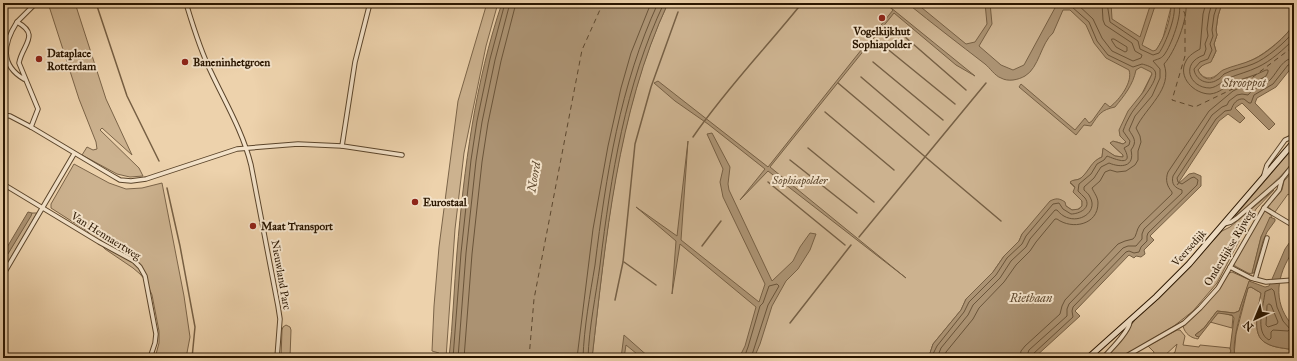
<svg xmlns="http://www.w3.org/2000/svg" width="1297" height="361" viewBox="0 0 1297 361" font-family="'IM FELL Great Primer',serif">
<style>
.green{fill:#ccb28f;stroke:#7b6448}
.water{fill:#ab9272;stroke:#776044}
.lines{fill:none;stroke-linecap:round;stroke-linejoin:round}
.shore{stroke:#6a5439;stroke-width:1}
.stream{stroke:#776044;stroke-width:1.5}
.ferry{stroke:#5e482e;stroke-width:1;stroke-dasharray:5 4;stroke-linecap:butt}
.street-casing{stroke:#5b452b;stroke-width:5.5}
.secondary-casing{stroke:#2a1600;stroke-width:7}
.street{stroke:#f3e2c9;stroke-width:3.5}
.secondary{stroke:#f3e2c9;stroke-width:5}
.poi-dot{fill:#8f2418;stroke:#f3e2c9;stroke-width:1.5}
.labels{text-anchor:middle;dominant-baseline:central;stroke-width:4;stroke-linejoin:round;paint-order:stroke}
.poi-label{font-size:11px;font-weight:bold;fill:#2a1600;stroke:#f3e2c9;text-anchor:start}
.park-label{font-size:11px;font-style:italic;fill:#5b452b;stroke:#f3e2c9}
.street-label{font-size:11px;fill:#2a1600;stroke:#f3e2c9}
.water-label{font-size:12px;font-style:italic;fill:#5e482e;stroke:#f3e2c9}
</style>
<rect width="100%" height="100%" fill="#edd2ac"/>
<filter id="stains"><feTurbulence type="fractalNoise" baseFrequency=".005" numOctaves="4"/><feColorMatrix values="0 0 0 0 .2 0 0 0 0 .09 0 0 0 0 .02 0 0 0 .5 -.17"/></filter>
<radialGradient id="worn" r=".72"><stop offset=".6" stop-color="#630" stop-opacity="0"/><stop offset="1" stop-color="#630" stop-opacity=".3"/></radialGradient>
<g class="green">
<path d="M48,3H75L106,99L132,155L102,128L100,130L139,168L143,176L130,177L117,174L82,155L87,147L93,150L97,149L96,142L79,99Z"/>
<path d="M487,3H498L486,46L464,153L455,229L446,358H438L439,353L432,351L434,306L439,247L458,101Z"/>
<path d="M668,3H1169V5L1171,7L1163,38L1156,51L1152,74L1120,136L1126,141V142L1123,144L1117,142L1110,143L1123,155V157L1115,156L1103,149L1102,157C1093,160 1089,172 1081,178C1077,181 1073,179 1070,183C1076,188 1083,197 1082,206L1077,210H1072L1066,206L1035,220L1022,234L1019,241L1004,256L993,272L966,299L961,310L933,344L930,353L925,358H592C606,239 616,113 668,3Z"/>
<path d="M1222,3H1294V24C1287,36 1266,53 1254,59C1243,65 1231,68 1219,73C1212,80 1203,80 1198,70L1203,65L1213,58L1216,51L1214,44L1217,35L1216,30L1218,16Z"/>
<path d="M1294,147C1294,151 1295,156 1294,159C1291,170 1247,207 1236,216H1235Z"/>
<path d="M74,164L109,183L126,189L142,188L162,183L184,296L190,337L186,358H155L159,343V331L152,295L146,281L140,274L133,268L105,249L87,231L51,208V204Z"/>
<path d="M1294,170V196L1293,198L1288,194L1275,212L1269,208L1268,206L1282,190L1284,181Z"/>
<path d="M1274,190L1256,209L1217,283L1193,311L1174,326L1120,358H1107L1140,313L1156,301L1175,282L1222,231L1230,227Z"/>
<path d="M1265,211L1272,216L1261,237L1252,274L1248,273L1235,266L1234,264L1263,212Z"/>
<path d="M32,213H37L3,271V262Z"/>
<path d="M1232,272L1250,280L1239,311L1234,313L1217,311L1204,328L1195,335L1199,337L1198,339C1191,338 1185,334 1183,326C1202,310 1217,294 1229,273Z"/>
<path d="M1251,287L1261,293C1259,307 1250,335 1266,343C1274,348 1285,348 1294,350V358H1236L1234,355L1236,334L1248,288Z"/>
<path d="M1220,312L1233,316L1232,328L1210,322L1218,313Z"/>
<path d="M286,325L290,327L291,330L290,357L281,358L282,330L283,327Z"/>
<path d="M1177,330H1180L1185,336L1183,345L1199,347L1200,345L1230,348C1232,353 1230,354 1227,358H1168L1175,352L1177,344L1162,358H1152L1154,352L1148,346Z"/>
</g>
<g class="water">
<path d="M502,3H668C617,113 606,239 592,358H449C453,323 454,287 457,252C464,169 475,82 502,3Z"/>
<path d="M885,3L975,76L956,65L894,13L770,167L906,278L768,171L740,200L765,169L708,124L675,101L654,83L658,81L768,167L893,10Z"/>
<path d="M907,3H916L966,44L975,42L987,24L985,3H990L992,24L979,46L1001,65L1013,70L1024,65L1056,6L1050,3H1111L1112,19L1140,37L1151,3H1156L1142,45L1153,51L1156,50C1164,39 1170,21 1171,7L1169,5V3H1222L1218,16L1216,30L1217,35L1214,44L1216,51L1211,62C1206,64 1201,65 1198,70C1200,75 1204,79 1210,79C1216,78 1218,73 1223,70C1232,66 1243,64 1252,60C1265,55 1287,36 1294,24V68L1292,67L1276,87L1257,98L1255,103L1275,124L1269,130L1242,103L1235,108L1245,118L1240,123L1228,114L1219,121L1177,185L1189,174L1194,173L1201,176V186L1150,236L1154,240L1144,250L1145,254L1141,257L1136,256L1134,258L1129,255L1075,311L1080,316L1034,358H925L930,353L933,344L961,310L966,299L993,272L1004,256L1019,241L1022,234L1050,201C1056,198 1059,198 1065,202L1066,206L1072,210L1079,209L1082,206V201L1073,192L1075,187L1070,182C1073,179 1077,181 1081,178C1090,170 1091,161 1102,157L1103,148L1115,156L1123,157V155L1110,143L1113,141L1123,144L1126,142L1120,136L1119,130L1128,111L1144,91L1152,74L1151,72L1141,67L1136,70C1133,85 1124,96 1115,107C1101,110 1099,114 1091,126L1084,125L1076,135L1019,87L1021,84L1075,130L1085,118L1089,123L1092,121L1105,103L1110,107C1120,99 1133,82 1129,70L1106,58L1094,43L1086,25L1070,10H1063L1053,33C1041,43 1039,68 1025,76C1018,80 1008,82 1001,78C995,76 990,68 985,64C959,44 933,24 907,3Z"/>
<path d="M712,133L730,167L728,184L729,190L772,281L793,261L800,247L810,233L816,234L810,250L798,269L786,281L772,306L760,344L754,358H739L745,346L756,307L680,244L672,294L676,241L636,207L677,236L688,141L681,240L759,302L765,284L723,197L720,182L723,169L707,134Z"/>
<path d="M28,212L32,213L31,216L3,262V254Z"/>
<path d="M1270,217L1275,219V221L1267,232L1263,241L1254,273H1252L1261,237Z"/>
<path d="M1294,236C1294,240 1295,247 1294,251C1293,253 1291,254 1290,256C1275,280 1274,306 1294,327V350C1285,348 1274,348 1266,343C1250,335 1259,307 1261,293L1251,287L1248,288C1244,302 1229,346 1236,358H1227L1231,351L1230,349L1234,318L1232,315L1218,313L1199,337L1196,336L1195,335L1204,328L1217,311L1234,313L1239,311L1249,281L1265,287L1269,286L1285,249Z"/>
<path d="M624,335L650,358H642L626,345L624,358H621Z"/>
</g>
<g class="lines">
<g class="shore">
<path d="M1076,3L1093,19L1102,38L1112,51L1133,61L1141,58L1142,55L1135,51L1132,43L1105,25L1103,20L1102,3"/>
<path d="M1107,3L1110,22L1138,41L1140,49L1153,55L1159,53C1165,45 1179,11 1173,3"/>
<path d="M1212,3L1209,14L1207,29L1208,36L1205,44L1206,49L1204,55C1180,63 1189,88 1210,88C1218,87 1222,81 1229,78C1238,74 1248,72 1258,67C1271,61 1284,49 1294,39"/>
<path d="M1218,3L1214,15L1212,30L1213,36L1210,44L1212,50L1208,59L1200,62L1194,69C1195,80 1208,86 1217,80C1220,79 1222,76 1224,74C1233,69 1244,68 1253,64C1266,59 1286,42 1294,31"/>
<path d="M1112,39H1114L1127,47V51L1125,52L1116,47L1112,41Z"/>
<path d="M1272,289L1274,291L1277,307L1283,321L1290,329L1288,331L1273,330L1271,332V338L1269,340C1254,332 1264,305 1265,292Z"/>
<path d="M1269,304L1271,305L1278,322L1277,324L1268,327L1266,325L1267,306Z"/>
<path d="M453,358L461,253L471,160L477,121L490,59L505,3"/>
<path d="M458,358L466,253L476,161L482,122L495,60L510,3"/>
<path d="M464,358L472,254L482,162L488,123L501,61L516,3"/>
<path d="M577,358L593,229L608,146L621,88L631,53L651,3"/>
<path d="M583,358C584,327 590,295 595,265C606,176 620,85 658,3"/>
<path d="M588,358C589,327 596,295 600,265C611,176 625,85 664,3"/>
<path d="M744,358L748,347L760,306L763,303L769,286L777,284L779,286L768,305L751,358"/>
<path d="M931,358L937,346L964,312L969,302L996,275L1007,258L1022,244L1026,236L1053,204L1059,203L1063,209L1071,214C1079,214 1092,208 1085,198C1083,196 1080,193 1078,191L1079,184L1091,174L1097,164L1104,160L1107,156C1115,159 1135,168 1124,148L1129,145L1130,141L1123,131C1125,125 1128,119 1131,114C1136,105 1160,81 1155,71C1153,67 1146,65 1142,64L1133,67L1108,55L1097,41L1089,22L1072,7L1061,6L1059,3"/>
<path d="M937,358L941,348L968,315L973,305L1000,278L1011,261L1026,247L1030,239L1055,210H1057C1072,229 1100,214 1090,197C1089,194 1086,192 1084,190V187L1094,178L1101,167L1109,163C1121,168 1135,167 1131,150C1138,141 1133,137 1129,130L1135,116L1152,96L1160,78V69L1153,61C1157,59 1161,59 1164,55C1171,46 1183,14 1179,3"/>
<path d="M944,358L946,352L973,319L979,308L1004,282L1016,265L1030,251L1036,242L1055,219H1057C1072,230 1098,225 1098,203C1098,197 1094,193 1092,188L1100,181L1105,172L1110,170L1117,172L1126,171L1135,165L1138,160V151L1141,142L1140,136L1136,128C1146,107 1173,89 1164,64C1175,52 1188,19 1186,3"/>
<path d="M1020,358L1021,351L1025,346L1060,314L1062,306L1065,300L1118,244L1125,241L1133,239C1137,236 1136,230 1140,225L1172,194V192C1167,186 1165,180 1168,172L1209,111L1233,91L1239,88H1245L1266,76L1268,72V70H1266C1255,76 1243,78 1232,83C1224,87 1220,93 1210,94C1194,94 1177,77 1186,61C1189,55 1195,52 1200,49L1203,14L1206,3"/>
<path d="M1026,358L1029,350L1067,316V309L1069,304L1123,248L1128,246H1136L1142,239V234L1144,229L1182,193V190C1175,188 1171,184 1173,176L1212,115L1222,107L1227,105L1229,101L1237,95L1242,94L1248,95C1254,87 1265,86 1271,79C1278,71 1283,58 1294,58"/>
<path d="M1031,358L1033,354L1073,317L1072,311L1073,307L1126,252L1129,251L1134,253L1139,252L1141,247L1147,241V236L1148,233L1197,185L1198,180L1194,177L1191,178L1182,184L1178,182L1177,178L1216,119L1225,111L1231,110C1233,104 1237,98 1244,99L1249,103H1251L1254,95L1273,84L1288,65L1294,63"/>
</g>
<g class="stream">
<path d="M96,3L127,96L159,161"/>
<path d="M897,30L966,90"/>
<path d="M885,47L955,104"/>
<path d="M873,62L943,120"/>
<path d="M861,77L929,135"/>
<path d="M838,83L1001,221"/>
<path d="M825,112L894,170"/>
<path d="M693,137C726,89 766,48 802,3"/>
<path d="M808,148L874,202"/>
<path d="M790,160L857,213"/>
<path d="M768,182L845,245"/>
<path d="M167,188L180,246L195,327L192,358"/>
<path d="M859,237L986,83"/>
<path d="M702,246L721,221"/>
<path d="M624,262L656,285"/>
<path d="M615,300L623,262L635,144L651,87L678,12"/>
<path d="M790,323L851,245"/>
</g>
<g class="ferry">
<path d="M1180,3L1185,14V56L1172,100L1195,107L1245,83L1290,49L1294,42"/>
<path d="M529,358L534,299L582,50L603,3"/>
</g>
<g class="street-casing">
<g id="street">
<path d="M186,3C193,26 200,50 211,72C225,102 243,132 251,165L278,306L280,319L277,358"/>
<path d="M17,22L36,3"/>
<path d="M24,79C0,65 3,44 17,22C41,35 22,45 19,63L38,109L31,127"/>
<path d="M3,115L10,116L31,127L113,176L120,180L131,181L146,179L237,149L298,144L342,146L355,62L370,3"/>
<path d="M342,146L402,155"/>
<path d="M1264,175L1267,165L1285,140L1294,136"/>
<path d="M3,184L99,242L134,261L140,267L145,276L156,334L155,343L150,358"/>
<path d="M1264,208L1294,226"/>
<path d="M1224,224L1231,222L1237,218L1282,179L1294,164"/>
<path d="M1230,267L1251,278L1266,282L1294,280"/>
<path d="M3,275L74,154"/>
<path d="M1255,279L1267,238"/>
<path d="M1103,358C1111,349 1128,333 1130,322"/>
<path d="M1123,358L1184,323L1200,308L1218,288L1264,208L1279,190L1282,179"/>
</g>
</g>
<g class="secondary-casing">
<path id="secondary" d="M1088,358L1156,297L1189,264L1294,142"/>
</g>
<use href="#street" class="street"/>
<use href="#secondary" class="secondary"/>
</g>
<g class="poi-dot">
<circle cx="882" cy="18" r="4"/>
<circle cx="39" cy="59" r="4"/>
<circle cx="185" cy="62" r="4"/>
<circle cx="415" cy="202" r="4"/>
<circle cx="253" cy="226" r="4"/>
</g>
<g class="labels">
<g class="poi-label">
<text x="882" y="31" text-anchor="middle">Vogelkijkhut<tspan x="882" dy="13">Sophiapolder</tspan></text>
<text x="47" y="53">Dataplace<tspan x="47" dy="13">Rotterdam</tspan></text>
<text x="193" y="62">Baneninhetgroen</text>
<text x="423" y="202">Eurostaal</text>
<text x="261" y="226">Maat Transport</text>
</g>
<g class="park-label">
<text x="800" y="180">Sophiapolder</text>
</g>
<g class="street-label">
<text transform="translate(106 236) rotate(32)">Van Hennaertweg</text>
<text transform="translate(1189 248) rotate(-48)">Veersedijk</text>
<text transform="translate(1229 248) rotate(-59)">Onderdijkse Rijweg</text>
<text transform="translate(281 275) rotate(80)">Nieuwland Parc</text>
</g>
<g class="water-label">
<text x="1244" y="83">Strooppot</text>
<text transform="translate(534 177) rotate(-80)">Noord</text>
<text x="1031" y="298">Rietbaan</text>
</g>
</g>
<rect width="1297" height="361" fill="none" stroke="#edd2ac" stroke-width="16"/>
<rect x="4" y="4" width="1289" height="353" fill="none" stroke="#2a1600" stroke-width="2"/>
<rect x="8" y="8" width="1281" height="345" fill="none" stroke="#2a1600"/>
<g transform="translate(1255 319) rotate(224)" stroke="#f3e2c9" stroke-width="3" paint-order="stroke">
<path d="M0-3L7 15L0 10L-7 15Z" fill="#2a1600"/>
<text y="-6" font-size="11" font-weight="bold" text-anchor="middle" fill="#2a1600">N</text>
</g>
<rect width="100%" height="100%" filter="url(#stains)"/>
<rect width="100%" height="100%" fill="url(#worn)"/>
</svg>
